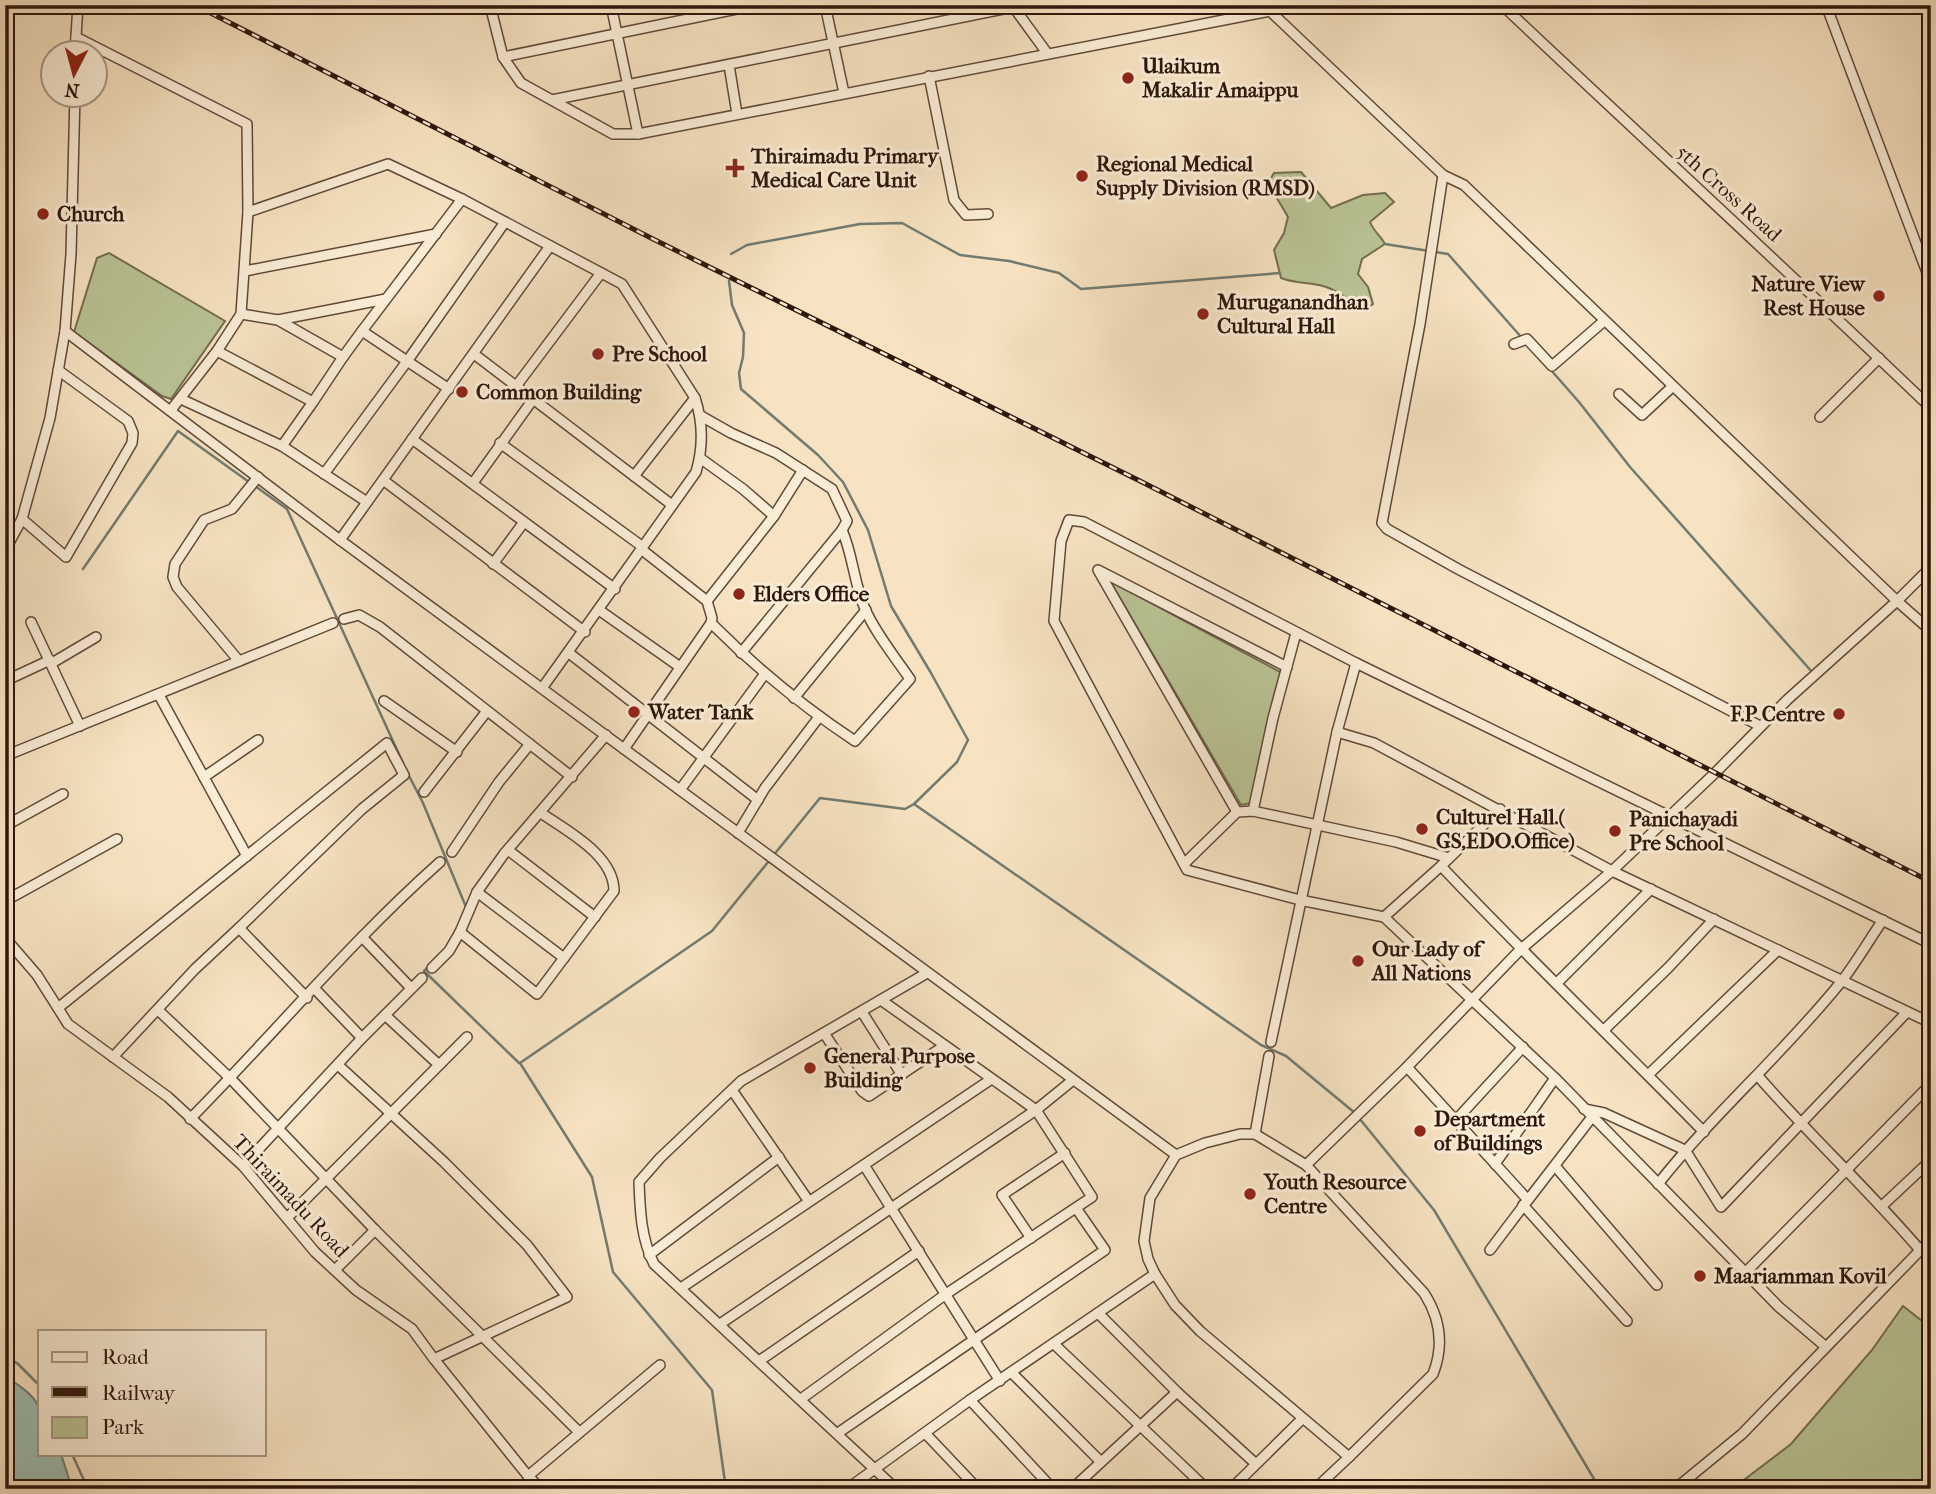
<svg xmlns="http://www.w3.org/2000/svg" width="1936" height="1494" viewBox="0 0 1936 1494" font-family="'IM FELL French Canon',serif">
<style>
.green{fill:#bac495;stroke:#746d50;stroke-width:2}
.water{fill:#9dbeb5;stroke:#717b71;stroke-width:2}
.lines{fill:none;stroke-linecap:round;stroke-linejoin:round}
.stream{stroke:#717b71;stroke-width:2.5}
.minor-casing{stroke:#60493a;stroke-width:12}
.minor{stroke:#faedd7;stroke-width:9}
.rail-casing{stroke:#2e160c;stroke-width:5}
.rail{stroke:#faedd7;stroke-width:2.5;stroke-dasharray:8;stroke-linecap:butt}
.poi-dot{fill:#8f2418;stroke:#faedd7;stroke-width:2.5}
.labels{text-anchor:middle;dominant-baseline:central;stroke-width:6;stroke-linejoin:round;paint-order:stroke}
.poi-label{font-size:21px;font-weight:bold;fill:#2e160c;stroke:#faedd7;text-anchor:start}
.street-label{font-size:21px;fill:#2e160c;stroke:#faedd7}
</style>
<rect width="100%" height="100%" fill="#f7e3c2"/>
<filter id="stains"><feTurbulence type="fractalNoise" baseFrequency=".00286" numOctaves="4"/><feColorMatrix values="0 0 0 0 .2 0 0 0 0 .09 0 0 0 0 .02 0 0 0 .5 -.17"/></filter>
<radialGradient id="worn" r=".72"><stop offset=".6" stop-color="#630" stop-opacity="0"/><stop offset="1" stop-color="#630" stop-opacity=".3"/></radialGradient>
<g class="green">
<path d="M1301,172L1331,208L1363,195L1385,193L1394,202L1370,222C1374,232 1381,236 1385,244L1362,259L1358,274L1368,287L1373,304L1364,311C1349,302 1342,292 1326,287C1311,282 1296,284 1281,278L1274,250L1284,233L1288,217L1268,183L1274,173Z"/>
<path d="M109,253L225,321L171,399L162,396L74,332L97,258Z"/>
<path d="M1110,581L1282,673L1251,803L1241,805Z"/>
<path d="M1903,1306L1931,1328V1489H1732L1791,1444L1872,1350Z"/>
</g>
<path class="water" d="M5,1376C48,1404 40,1406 40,1454H61L70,1482L69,1489H5Z"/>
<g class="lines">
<g class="stream">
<path d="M1385,244L1448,254L1522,338"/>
<path d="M731,254L747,245L860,224L902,223L960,255L1009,261L1059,273L1081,289L1280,273"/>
<path d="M729,281L732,305L744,333L743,357L739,373L741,389L818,455L843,482L868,530L891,606L931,673L968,740L957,762L914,804L1261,1045L1286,1056L1355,1113"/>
<path d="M1550,369L1579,402L1630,467L1813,673"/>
<path d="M255,486L287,509L403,763"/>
<path d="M83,569L178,431L249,482"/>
<path d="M407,772L423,803L466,907"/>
<path d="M430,965L424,971L519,1063"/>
<path d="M1359,1118L1434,1210L1600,1489"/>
<path d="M5,1358L17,1363L40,1386"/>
<path d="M72,1454L88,1489"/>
<path d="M726,1489L712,1390L613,1272L592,1177L520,1063L712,931L820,798L905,809L914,804"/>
</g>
<g class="minor-casing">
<g id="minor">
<path d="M490,5L503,57L521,83L613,134H638L1270,11"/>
<path d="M611,5L638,134"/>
<path d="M825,5L844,93"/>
<path d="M1012,5L1047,53"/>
<path d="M1267,5L1270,11L1443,175L1464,185L1897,601L1787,700L1716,772L1612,871L1520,950L1407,1067L1306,1165"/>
<path d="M1502,5C1645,140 1789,272 1931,408"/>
<path d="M1826,5L1931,283"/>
<path d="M76,37L247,124L248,212L241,314L217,351L171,410"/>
<path d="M75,52L78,5"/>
<path d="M503,57L756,5"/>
<path d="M729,65L737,114"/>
<path d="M929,76L954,200L966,215L988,214"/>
<path d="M552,100L1013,7"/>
<path d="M1443,175L1420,324L1382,523L1387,529L1458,569L1760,726"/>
<path d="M248,212L388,164L462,199L622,284L695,398C703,422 703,448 696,472L543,687"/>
<path d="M245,271L436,234"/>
<path d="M241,314L278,320L343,357L362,331"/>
<path d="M278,320L386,299"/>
<path d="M65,331L340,540L1176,1155"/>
<path d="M1514,344L1527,339L1552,366L1604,321"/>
<path d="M217,351L313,402L343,357"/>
<path d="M474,354L672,505"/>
<path d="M517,385L601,273"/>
<path d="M449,389L362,331L462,199"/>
<path d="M1619,394L1642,415L1672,387"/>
<path d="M181,399L282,446L367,502"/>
<path d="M701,416L731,433L776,453L832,489L847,521L842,530L741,653"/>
<path d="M1820,417L1879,358"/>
<path d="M412,439L615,589"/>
<path d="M500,443L643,547"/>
<path d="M282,446L313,402"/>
<path d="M700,458L743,489L774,516"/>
<path d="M324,474L408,360L505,222"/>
<path d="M634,476L695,398"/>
<path d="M383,480L585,632"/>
<path d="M473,483L534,398"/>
<path d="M22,519L66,557L132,443L133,433L128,421L58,370"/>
<path d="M340,540L550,246"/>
<path d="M5,550L22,519L50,418L65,331L71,254L75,94"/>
<path d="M493,564L524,522"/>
<path d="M1931,567L1897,601L1931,631"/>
<path d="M707,601L774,516L803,470"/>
<path d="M599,610L680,667"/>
<path d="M344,619L359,615L380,627L572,777"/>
<path d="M31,622L80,726"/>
<path d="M711,623C755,667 802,706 855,741L910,679C895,657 876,634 865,609C854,584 853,555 842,530"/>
<path d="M569,653L758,800"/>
<path d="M239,661L177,587L173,577L175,564L204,520L232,509L258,477"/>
<path d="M52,663L96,637"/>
<path d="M1287,667L1098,570L1237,812L1253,811L1396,842L1449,858"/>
<path d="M5,681L50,660"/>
<path d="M159,695L247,856"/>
<path d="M794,698L866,610"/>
<path d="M384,701L457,752"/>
<path d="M1337,732L1374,743L1612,871L1931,1023"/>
<path d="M624,749L711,623L712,618L707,601L641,549"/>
<path d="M5,756L333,623"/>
<path d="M204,777L258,740"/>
<path d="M680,790L764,675"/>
<path d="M424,792L487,711"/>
<path d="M1253,811L1273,718L1296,633"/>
<path d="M5,826L63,794"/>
<path d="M738,833L765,788L819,717"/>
<path d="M508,850L595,917"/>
<path d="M452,852L499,782L530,744"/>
<path d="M1184,864L1237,812"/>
<path d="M1441,866C1527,957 1617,1043 1704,1132"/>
<path d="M477,892L564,958"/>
<path d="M5,901L117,839"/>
<path d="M1384,917L1441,866L1500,809"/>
<path d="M460,932L537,994L614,891C614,855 567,831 541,813"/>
<path d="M362,937L411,988"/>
<path d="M5,938L37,975L68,1024L168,1097L243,1166L315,1252L356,1290L412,1329L434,1359L528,1476L541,1489"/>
<path d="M432,968L449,951L460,932L477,892L504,854L606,735"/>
<path d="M1557,983L1651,889"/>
<path d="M315,989L362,1038"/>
<path d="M58,1008L387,743L404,775L362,809L239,928"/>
<path d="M158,1010L230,1078L375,1230L579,1432"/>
<path d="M862,1012L902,1075"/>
<path d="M385,1015L439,1065"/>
<path d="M1604,1030L1668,968L1714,919"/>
<path d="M824,1033L862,1091L869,1096L944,1046"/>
<path d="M1271,1042L1337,732L1356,663"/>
<path d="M113,1057L195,969L239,928L307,998"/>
<path d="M338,1065L444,1162L527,1245L567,1297L434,1359"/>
<path d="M1407,1067L1528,1200L1592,1117"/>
<path d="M1648,1075L1778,950"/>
<path d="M1758,1076C1810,1136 1868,1189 1920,1250"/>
<path d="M732,1090L808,1200"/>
<path d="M1584,1109L1604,1113L1685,1150L1721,1207L1907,1012"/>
<path d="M190,1119C274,1034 351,941 440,862"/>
<path d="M1456,1120L1523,1047"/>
<path d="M1240,1134H1255L1306,1165L1424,1293C1440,1318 1444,1346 1433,1374L1349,1457L1200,1331L1175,1305L1155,1274L1148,1259L1144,1241L1150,1198L1176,1155L1205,1143Z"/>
<path d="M1255,1134L1269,1056"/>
<path d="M1495,1164L1555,1078"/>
<path d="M864,1165L1000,1381"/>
<path d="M243,1166L362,1038L422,978"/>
<path d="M1555,1166L1657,1285"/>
<path d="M1658,1184C1714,1113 1784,1053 1841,982C1856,963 1869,940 1883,920"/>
<path d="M1523,1205L1627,1321"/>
<path d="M1882,1206L1931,1160"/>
<path d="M288,1217L467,1037"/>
<path d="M1031,1238L1002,1195L1065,1153"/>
<path d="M1490,1250L1527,1201"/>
<path d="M649,1255L779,1157"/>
<path d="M335,1270L375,1230"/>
<path d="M1745,1273L1931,1084"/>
<path d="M681,1288L990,1080"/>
<path d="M1098,1313L1177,1392L1256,1464"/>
<path d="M720,1324L1036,1110L1073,1080"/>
<path d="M1054,1344L1207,1489"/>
<path d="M1826,1347L1779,1307L1555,1078L1384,917L1300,900L1187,870L1054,621L1061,541L1069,520L1084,522L1356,663L1931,944"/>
<path d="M759,1361L919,1251"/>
<path d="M1012,1373L1101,1462"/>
<path d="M801,1399L946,1294L1092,1197L1036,1110L881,1000"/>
<path d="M970,1400L1053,1489"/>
<path d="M838,1433L1105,1250L1076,1208"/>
<path d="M925,1433L978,1489"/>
<path d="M528,1476L660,1365"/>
<path d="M525,1489L532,1481"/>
<path d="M847,1489L970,1400L1155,1274"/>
<path d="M896,1489L654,1264C641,1239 640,1210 639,1182L660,1158L741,1081L927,973"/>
<path d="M1072,1489L1177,1392"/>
<path d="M1231,1489L1302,1419"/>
<path d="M1315,1489L1349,1457"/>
<path d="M1675,1489L1742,1434L1931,1239"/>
</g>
</g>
<use href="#minor" class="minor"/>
<g class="rail-casing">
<path id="rail" d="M195,5L649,237L1140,481L1931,882"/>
</g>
<use href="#rail" class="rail"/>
</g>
<g class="poi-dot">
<circle cx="1128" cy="78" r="7"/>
<path d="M731.5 157.5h7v7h7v7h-7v7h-7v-7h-7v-7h7z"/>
<circle cx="1082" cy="176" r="7"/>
<circle cx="43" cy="214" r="7"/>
<circle cx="1879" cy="296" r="7"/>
<circle cx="1203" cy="314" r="7"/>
<circle cx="598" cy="354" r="7"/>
<circle cx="462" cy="392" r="7"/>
<circle cx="739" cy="594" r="7"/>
<circle cx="634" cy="712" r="7"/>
<circle cx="1839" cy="714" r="7"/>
<circle cx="1422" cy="829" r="7"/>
<circle cx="1615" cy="831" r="7"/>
<circle cx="1358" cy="961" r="7"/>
<circle cx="810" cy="1068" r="7"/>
<circle cx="1420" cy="1131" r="7"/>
<circle cx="1250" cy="1194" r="7"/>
<circle cx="1700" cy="1276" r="7"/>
</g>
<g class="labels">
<g class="poi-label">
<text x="1142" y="66">Ulaikum<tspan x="1142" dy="24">Makalir Amaippu</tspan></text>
<text x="751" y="156">Thiraimadu Primary<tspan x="751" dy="24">Medical Care Unit</tspan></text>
<text x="1096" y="164">Regional Medical<tspan x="1096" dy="24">Supply Division (RMSD)</tspan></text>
<text x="57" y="214">Church</text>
<text x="1865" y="284" text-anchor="end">Nature View<tspan x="1865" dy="24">Rest House</tspan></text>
<text x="1217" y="302">Muruganandhan<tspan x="1217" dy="24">Cultural Hall</tspan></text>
<text x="612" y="354">Pre School</text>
<text x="476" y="392">Common Building</text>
<text x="753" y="594">Elders Office</text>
<text x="648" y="712">Water Tank</text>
<text x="1825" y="714" text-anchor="end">F.P Centre</text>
<text x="1436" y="817">Culturel Hall.(<tspan x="1436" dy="24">GS,EDO.Office)</tspan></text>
<text x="1629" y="819">Panichayadi<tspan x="1629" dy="24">Pre School</tspan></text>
<text x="1372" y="949">Our Lady of<tspan x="1372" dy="24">All Nations</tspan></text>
<text x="824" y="1056">General Purpose<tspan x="824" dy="24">Building</tspan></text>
<text x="1434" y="1119">Department<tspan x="1434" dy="24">of Buildings</tspan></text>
<text x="1264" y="1182">Youth Resource<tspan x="1264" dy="24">Centre</tspan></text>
<text x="1714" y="1276">Maariamman Kovil</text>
</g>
<g class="street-label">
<text transform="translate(1729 193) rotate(42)">5th Cross Road</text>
<text transform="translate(291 1196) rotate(47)">Thiraimadu Road</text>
</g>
</g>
<rect width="1936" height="1494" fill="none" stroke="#f7e3c2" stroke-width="28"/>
<rect x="7" y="7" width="1922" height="1480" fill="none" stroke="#2e160c" stroke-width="3.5"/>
<rect x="14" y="14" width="1908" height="1466" fill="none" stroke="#2e160c" stroke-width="2"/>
<rect x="38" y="1330" width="228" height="126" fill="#faedd7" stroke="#a89786" stroke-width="2"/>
<rect x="52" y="1352" width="35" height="10" fill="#faedd7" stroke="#a89786" stroke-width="2"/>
<text x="102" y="1364" font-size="21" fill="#2e160c">Road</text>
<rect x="52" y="1387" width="35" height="10" fill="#2e160c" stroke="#a89786" stroke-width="2"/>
<text x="102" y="1400" font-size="21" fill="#2e160c">Railway</text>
<rect x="52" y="1417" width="35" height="21" fill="#bac495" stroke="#a89786" stroke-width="2"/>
<text x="102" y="1434" font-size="21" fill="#2e160c">Park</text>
<g transform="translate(74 74) rotate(186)"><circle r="33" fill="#faedd7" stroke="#a89786" stroke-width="2"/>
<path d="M0-5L12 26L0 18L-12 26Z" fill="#8f2418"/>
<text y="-10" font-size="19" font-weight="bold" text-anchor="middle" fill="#2e160c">N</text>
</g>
<rect width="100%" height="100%" filter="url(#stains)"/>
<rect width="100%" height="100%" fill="url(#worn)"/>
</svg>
